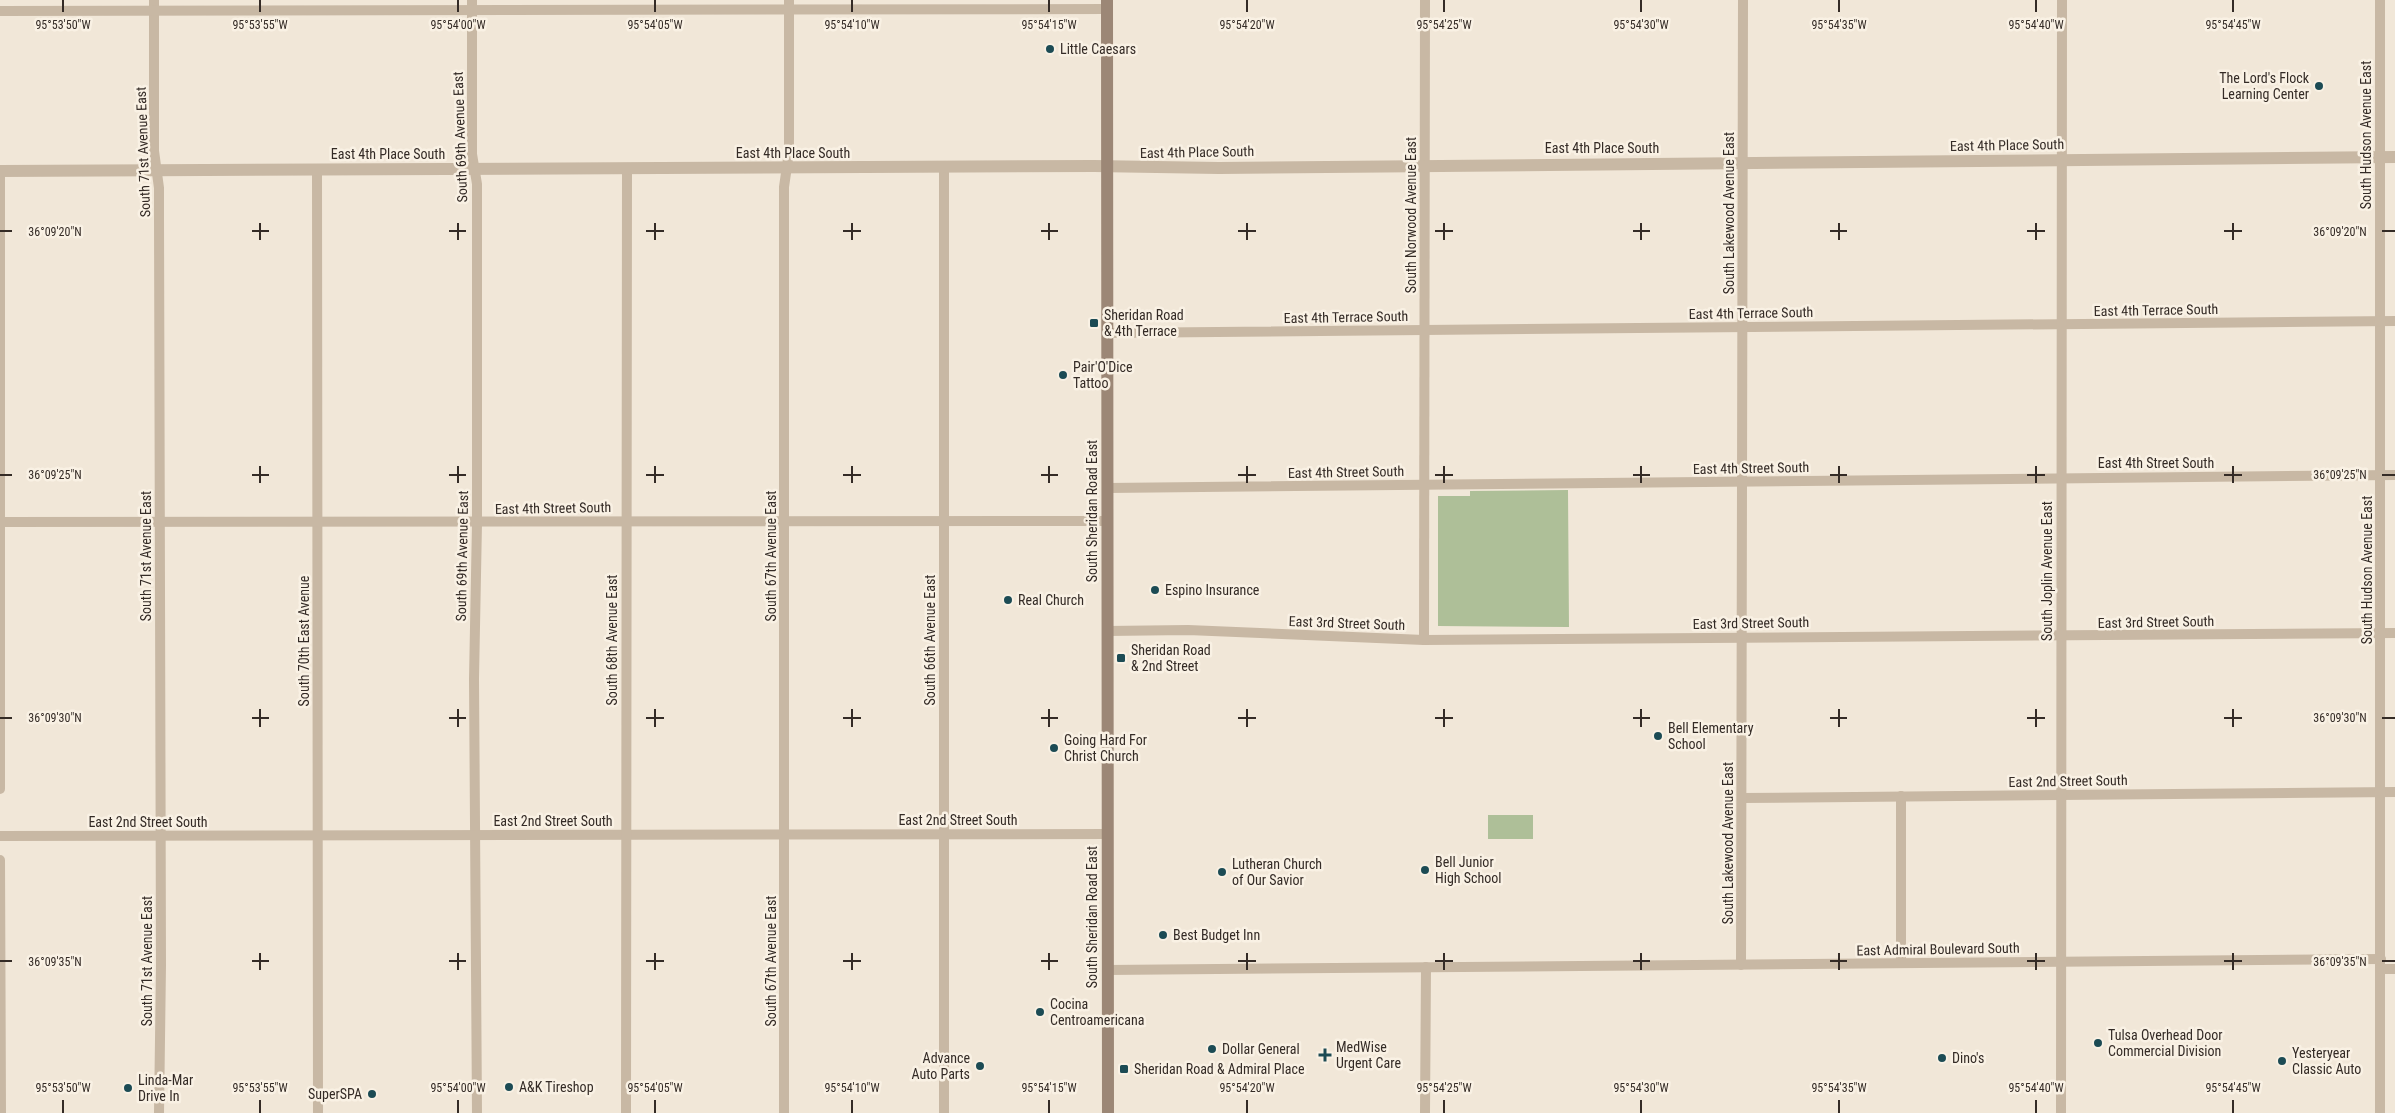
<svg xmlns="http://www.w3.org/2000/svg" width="2395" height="1113" viewBox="0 0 2395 1113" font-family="'Roboto Condensed',sans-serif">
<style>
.green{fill:#aebf98}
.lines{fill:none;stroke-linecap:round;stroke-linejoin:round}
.minor{stroke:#c8b8a4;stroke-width:10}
.tertiary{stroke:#c8b8a4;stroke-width:12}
.secondary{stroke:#9c8776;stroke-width:12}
.ticks{fill:none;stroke:#342b26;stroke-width:2}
.poi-dot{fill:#1c4b54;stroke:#f9f1e4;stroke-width:2}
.labels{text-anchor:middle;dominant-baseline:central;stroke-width:5;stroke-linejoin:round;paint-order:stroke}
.poi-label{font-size:14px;fill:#342b26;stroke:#f9f1e4;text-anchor:start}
.street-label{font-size:14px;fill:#342b26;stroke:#f9f1e4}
.ticks-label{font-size:12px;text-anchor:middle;fill:#342b26;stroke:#f9f1e4;stroke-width:5;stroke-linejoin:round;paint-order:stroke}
</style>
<rect width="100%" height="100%" fill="#f1e7d8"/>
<g class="green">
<path d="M1568,490L1569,627L1438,626V496H1470V491Z"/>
<rect x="1488" y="815" width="45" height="24"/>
</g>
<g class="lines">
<g class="minor">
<path d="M154,0V151L159,188V217L161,965L159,1113"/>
<path d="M472,0V154L477,184V523L474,679L477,1113"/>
<path d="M2380,0V1113"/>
<path d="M0,11L1107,9"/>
<path d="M317,170L318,1113"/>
<path d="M1107,333L2395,321"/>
<path d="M1107,488L2395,475"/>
<path d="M0,522L1107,521"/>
<path d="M1107,631L1188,630L1424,640L2395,633"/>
<path d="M1424,640L1425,0"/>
<path d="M0,789V171"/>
<path d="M1901,796V963"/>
<path d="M1742,798L2395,792"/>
<path d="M0,836L1107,834"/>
<path d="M0,860L1,1113"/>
<path d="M1741,965L1743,0"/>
<path d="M2381,969H2395"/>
<path d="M1107,970L2381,959"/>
<path d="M626,1113L627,168"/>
<path d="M784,1113V187L789,152V0"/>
<path d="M944,1113V168"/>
<path d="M1425,1113L1426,967"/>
<path d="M2061,1113L2062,0"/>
</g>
<path class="tertiary" d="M0,171L1094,166L1219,168L2395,157"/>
<path class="secondary" d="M1107,0L1108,1113"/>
</g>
<path class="ticks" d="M63,0V12M260,0V12M458,0V12M655,0V12M852,0V12M1049,0V12M1247,0V12M1444,0V12M1641,0V12M1839,0V12M2036,0V12M2233,0V12M260,223V240M458,223V240M655,223V240M852,223V240M1049,223V240M1247,223V240M1444,223V240M1641,223V240M1839,223V240M2036,223V240M2233,223V240M0,231H12M252,231H269M449,231H466M646,231H664M843,231H861M1041,231H1058M1238,231H1256M1435,231H1453M1633,231H1650M1830,231H1847M2027,231H2045M2224,231H2242M2382,231H2395M260,466V483M458,466V483M655,466V483M852,466V483M1049,466V483M1247,466V483M1444,466V483M1641,466V483M1839,466V483M2036,466V483M2233,466V483M0,475H12M252,475H269M449,475H466M646,475H664M843,475H861M1041,475H1058M1238,475H1256M1435,475H1453M1633,475H1650M1830,475H1847M2027,475H2045M2224,475H2242M2382,475H2395M260,709V727M458,709V727M655,709V727M852,709V727M1049,709V727M1247,709V727M1444,709V727M1641,709V727M1839,709V727M2036,709V727M2233,709V727M0,718H12M252,718H269M449,718H466M646,718H664M843,718H861M1041,718H1058M1238,718H1256M1435,718H1453M1633,718H1650M1830,718H1847M2027,718H2045M2224,718H2242M2382,718H2395M260,953V970M458,953V970M655,953V970M852,953V970M1049,953V970M1247,953V970M1444,953V970M1641,953V970M1839,953V970M2036,953V970M2233,953V970M0,961H12M252,961H269M449,961H466M646,961H664M843,961H861M1041,961H1058M1238,961H1256M1435,961H1453M1633,961H1650M1830,961H1847M2027,961H2045M2224,961H2242M2382,961H2395M63,1100V1113M260,1100V1113M458,1100V1113M655,1100V1113M852,1100V1113M1049,1100V1113M1247,1100V1113M1444,1100V1113M1641,1100V1113M1839,1100V1113M2036,1100V1113M2233,1100V1113"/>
<g class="poi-dot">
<circle cx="1050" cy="49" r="5"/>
<circle cx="2319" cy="86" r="5"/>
<rect x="1089" y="318" width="10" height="10" rx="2.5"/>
<circle cx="1063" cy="375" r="5"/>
<circle cx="1155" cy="590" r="5"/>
<circle cx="1008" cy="600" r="5"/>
<rect x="1116" y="653" width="10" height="10" rx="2.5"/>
<circle cx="1658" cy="736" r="5"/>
<circle cx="1054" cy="748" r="5"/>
<circle cx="1425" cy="870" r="5"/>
<circle cx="1222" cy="872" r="5"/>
<circle cx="1163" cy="935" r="5"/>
<circle cx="1040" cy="1012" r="5"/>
<circle cx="2098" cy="1043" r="5"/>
<circle cx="1212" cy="1049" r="5"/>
<path d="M1322.5 1047.5h5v5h5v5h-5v5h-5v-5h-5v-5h5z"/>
<circle cx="1942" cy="1058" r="5"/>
<circle cx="2282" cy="1061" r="5"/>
<circle cx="980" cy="1066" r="5"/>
<rect x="1119" y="1064" width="10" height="10" rx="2.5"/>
<circle cx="509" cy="1087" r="5"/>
<circle cx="128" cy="1088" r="5"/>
<circle cx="372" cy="1094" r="5"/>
</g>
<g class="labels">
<g class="poi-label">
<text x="1060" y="49">Little Caesars</text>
<text x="2309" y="78" text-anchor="end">The Lord's Flock<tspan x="2309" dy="16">Learning Center</tspan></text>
<text x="1104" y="315">Sheridan Road<tspan x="1104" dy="16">&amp; 4th Terrace</tspan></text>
<text x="1073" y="367">Pair'O'Dice<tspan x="1073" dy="16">Tattoo</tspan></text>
<text x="1165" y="590">Espino Insurance</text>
<text x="1018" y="600">Real Church</text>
<text x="1131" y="650">Sheridan Road<tspan x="1131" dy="16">&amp; 2nd Street</tspan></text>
<text x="1668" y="728">Bell Elementary<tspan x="1668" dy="16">School</tspan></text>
<text x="1064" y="740">Going Hard For<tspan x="1064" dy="16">Christ Church</tspan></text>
<text x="1435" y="862">Bell Junior<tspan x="1435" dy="16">High School</tspan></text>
<text x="1232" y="864">Lutheran Church<tspan x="1232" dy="16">of Our Savior</tspan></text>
<text x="1173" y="935">Best Budget Inn</text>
<text x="1050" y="1004">Cocina<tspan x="1050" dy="16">Centroamericana</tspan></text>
<text x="2108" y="1035">Tulsa Overhead Door<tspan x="2108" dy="16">Commercial Division</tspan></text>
<text x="1336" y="1047">MedWise<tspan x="1336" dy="16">Urgent Care</tspan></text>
<text x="1222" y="1049">Dollar General</text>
<text x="2292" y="1053">Yesteryear<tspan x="2292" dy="16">Classic Auto</tspan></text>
<text x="970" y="1058" text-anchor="end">Advance<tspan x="970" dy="16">Auto Parts</tspan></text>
<text x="1952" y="1058">Dino's</text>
<text x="1134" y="1069">Sheridan Road &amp; Admiral Place</text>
<text x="138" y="1080">Linda-Mar<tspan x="138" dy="16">Drive In</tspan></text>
<text x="519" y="1087">A&amp;K Tireshop</text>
<text x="362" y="1094" text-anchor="end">SuperSPA</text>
</g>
<g class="street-label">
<text transform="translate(2366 135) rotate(-90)">South Hudson Avenue East</text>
<text transform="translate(460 137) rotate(-92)">South 69th Avenue East</text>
<text transform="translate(2007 145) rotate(-1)">East 4th Place South</text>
<text x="1602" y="148">East 4th Place South</text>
<text transform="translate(143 152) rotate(-92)">South 71st Avenue East</text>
<text transform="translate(1197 152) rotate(-1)">East 4th Place South</text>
<text x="793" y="153">East 4th Place South</text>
<text x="388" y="154">East 4th Place South</text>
<text transform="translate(1729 213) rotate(-90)">South Lakewood Avenue East</text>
<text transform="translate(1411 215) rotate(-90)">South Norwood Avenue East</text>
<text transform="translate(2156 310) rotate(-1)">East 4th Terrace South</text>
<text transform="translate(1751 313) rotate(-1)">East 4th Terrace South</text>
<text transform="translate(1346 317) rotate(-1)">East 4th Terrace South</text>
<text x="2156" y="463">East 4th Street South</text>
<text transform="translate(1751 468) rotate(-1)">East 4th Street South</text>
<text transform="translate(1346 472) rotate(-1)">East 4th Street South</text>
<text transform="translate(553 508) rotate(-1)">East 4th Street South</text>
<text transform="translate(1092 511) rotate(-90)">South Sheridan Road East</text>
<text transform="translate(146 556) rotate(-90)">South 71st Avenue East</text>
<text transform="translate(462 556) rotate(-89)">South 69th Avenue East</text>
<text transform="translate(771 556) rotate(-90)">South 67th Avenue East</text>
<text transform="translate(2367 570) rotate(-90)">South Hudson Avenue East</text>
<text transform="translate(2047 571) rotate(-90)">South Joplin Avenue East</text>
<text transform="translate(2156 622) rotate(-1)">East 3rd Street South</text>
<text transform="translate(1347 623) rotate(2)">East 3rd Street South</text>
<text transform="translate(1751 623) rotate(-1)">East 3rd Street South</text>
<text transform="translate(612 640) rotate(-90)">South 68th Avenue East</text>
<text transform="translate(930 640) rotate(-90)">South 66th Avenue East</text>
<text transform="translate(304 641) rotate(-90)">South 70th East Avenue</text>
<text transform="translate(2068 781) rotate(-1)">East 2nd Street South</text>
<text x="958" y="820">East 2nd Street South</text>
<text x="553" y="821">East 2nd Street South</text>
<text x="148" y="822">East 2nd Street South</text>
<text transform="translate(1728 843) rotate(-90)">South Lakewood Avenue East</text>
<text transform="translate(1092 917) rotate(-90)">South Sheridan Road East</text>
<text transform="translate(1938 949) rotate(-1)">East Admiral Boulevard South</text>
<text transform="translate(147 961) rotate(-90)">South 71st Avenue East</text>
<text transform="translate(771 961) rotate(-90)">South 67th Avenue East</text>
</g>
</g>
<g class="ticks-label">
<text x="63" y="29">95°53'50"W</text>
<text x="260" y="29">95°53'55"W</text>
<text x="458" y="29">95°54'00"W</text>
<text x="655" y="29">95°54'05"W</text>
<text x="852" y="29">95°54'10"W</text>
<text x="1049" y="29">95°54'15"W</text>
<text x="1247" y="29">95°54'20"W</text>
<text x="1444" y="29">95°54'25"W</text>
<text x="1641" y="29">95°54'30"W</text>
<text x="1839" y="29">95°54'35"W</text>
<text x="2036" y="29">95°54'40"W</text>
<text x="2233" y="29">95°54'45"W</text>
<text x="2340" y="236">36°09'20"N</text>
<text x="55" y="236">36°09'20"N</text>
<text x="2340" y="479">36°09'25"N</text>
<text x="55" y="479">36°09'25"N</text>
<text x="2340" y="722">36°09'30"N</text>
<text x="55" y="722">36°09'30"N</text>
<text x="2340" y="966">36°09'35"N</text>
<text x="55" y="966">36°09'35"N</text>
<text x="63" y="1092">95°53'50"W</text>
<text x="260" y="1092">95°53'55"W</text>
<text x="458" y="1092">95°54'00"W</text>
<text x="655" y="1092">95°54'05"W</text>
<text x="852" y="1092">95°54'10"W</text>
<text x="1049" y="1092">95°54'15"W</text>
<text x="1247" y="1092">95°54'20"W</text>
<text x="1444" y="1092">95°54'25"W</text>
<text x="1641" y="1092">95°54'30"W</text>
<text x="1839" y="1092">95°54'35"W</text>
<text x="2036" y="1092">95°54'40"W</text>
<text x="2233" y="1092">95°54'45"W</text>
</g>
</svg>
